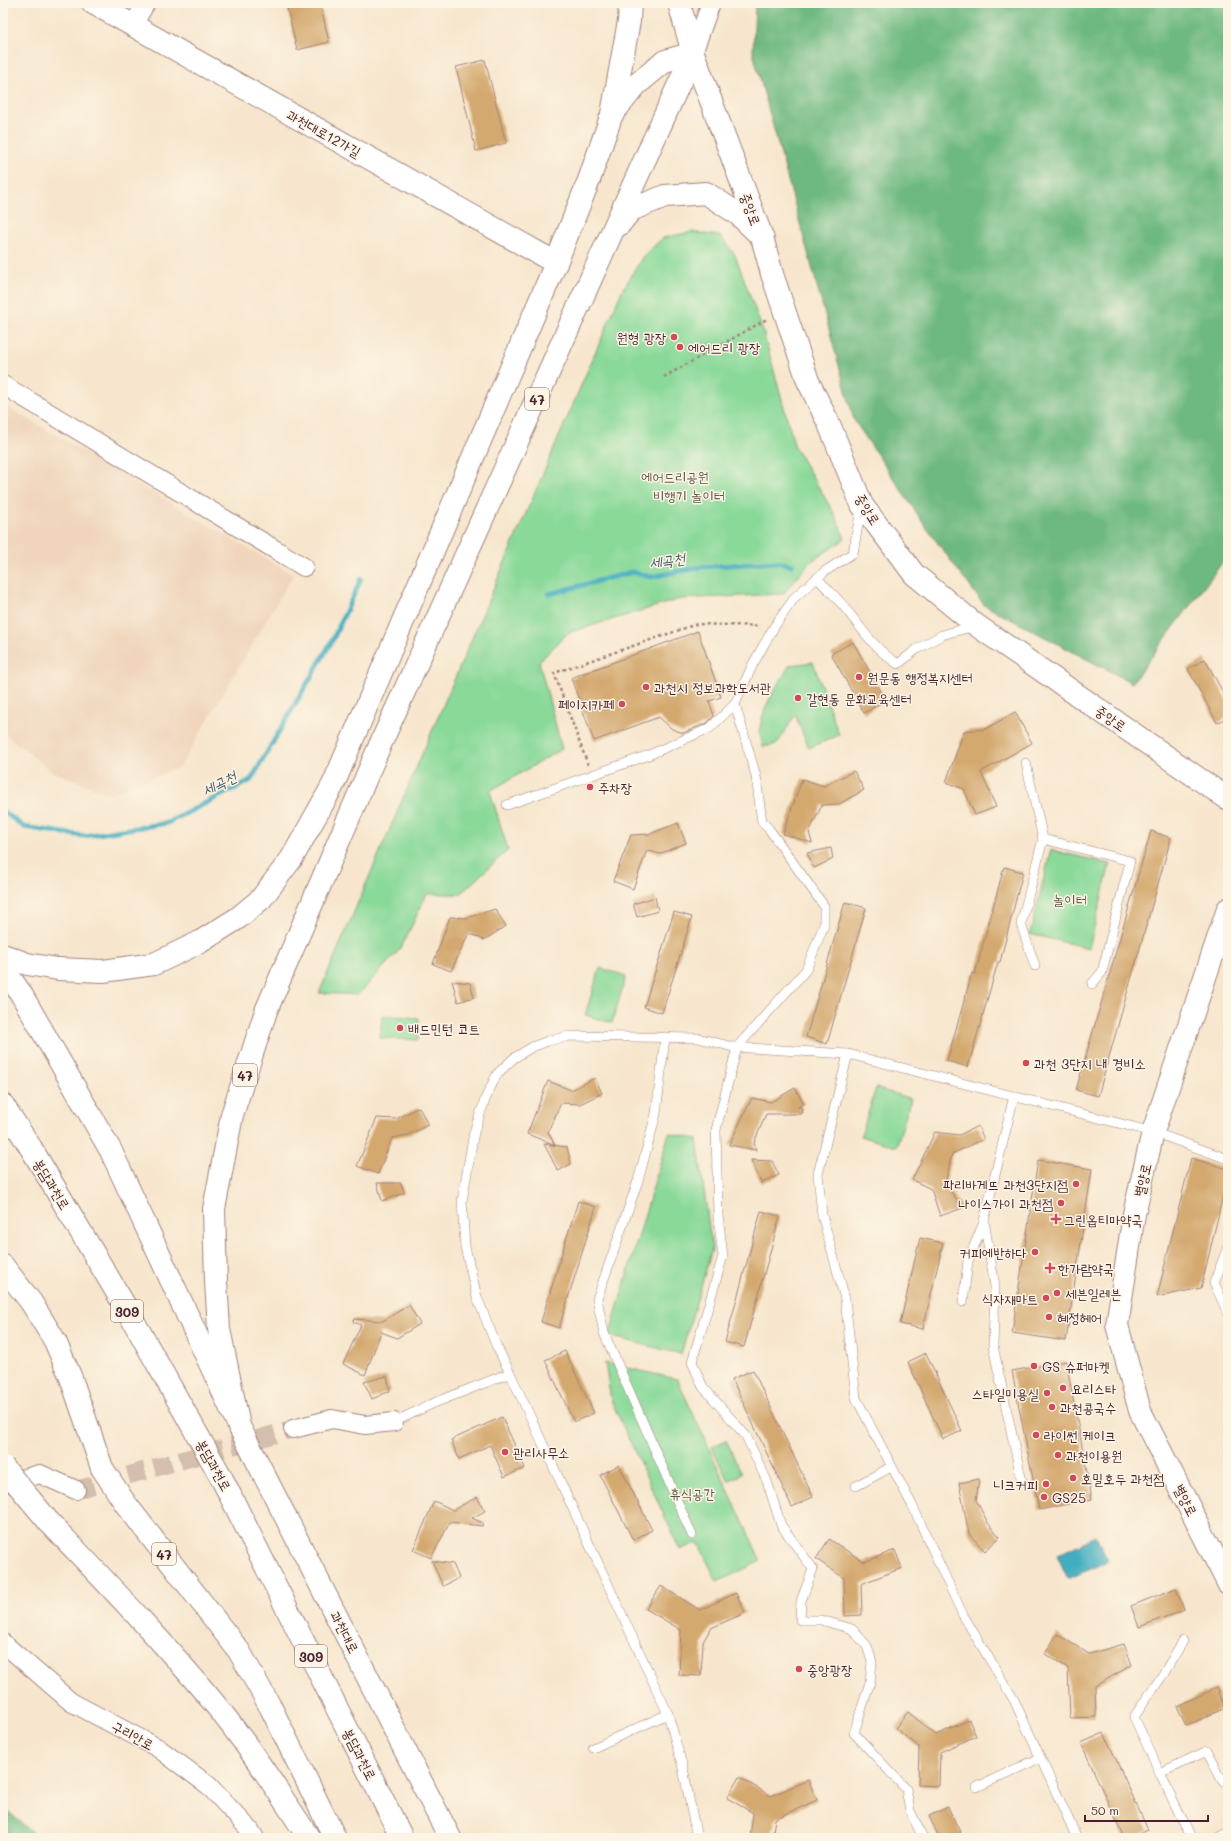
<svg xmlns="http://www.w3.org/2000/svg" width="1231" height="1841" viewBox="0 0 1231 1841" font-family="Mali,'Poor Story',sans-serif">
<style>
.built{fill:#f0d5bc}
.green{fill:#89d999;stroke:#6a7c62}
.forest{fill:#6eb981;stroke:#5c6c56}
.water{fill:#41adc0;stroke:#466676}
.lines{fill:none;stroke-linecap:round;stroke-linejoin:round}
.stream{stroke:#41adc0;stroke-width:5}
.building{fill:#d4a970}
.street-tunnel{stroke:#d4bead;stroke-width:18;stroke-dasharray:18 9;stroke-linecap:butt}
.lane-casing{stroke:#a0827c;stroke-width:10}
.street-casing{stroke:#a0827c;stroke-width:20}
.secondary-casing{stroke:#a0827c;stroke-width:24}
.primary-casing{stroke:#a0827c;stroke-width:24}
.highway-casing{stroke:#a0827c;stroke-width:24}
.path{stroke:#a0827c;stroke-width:2.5;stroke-dasharray:3 3;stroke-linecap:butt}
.lane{stroke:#fff;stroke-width:9}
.street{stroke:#fff;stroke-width:18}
.secondary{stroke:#fff;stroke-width:22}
.primary{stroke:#fff;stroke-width:22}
.highway{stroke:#fff;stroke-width:22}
.highway-bridge-casing{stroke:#a0827c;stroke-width:24;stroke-linecap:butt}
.highway-bridge{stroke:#fff;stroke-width:22}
.poi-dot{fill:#d1495b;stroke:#fcf5e5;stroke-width:1.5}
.labels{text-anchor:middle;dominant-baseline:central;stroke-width:3;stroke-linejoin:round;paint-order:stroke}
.shield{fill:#fcf5e5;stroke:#7f5f63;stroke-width:1}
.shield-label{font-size:13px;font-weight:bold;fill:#4a1f2b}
.street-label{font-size:14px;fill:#4a1f2b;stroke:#fcf5e5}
.poi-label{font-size:14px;fill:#4a1f2b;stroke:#fcf5e5;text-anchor:start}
.park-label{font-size:14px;fill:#5d574c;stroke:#fcf5e5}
.water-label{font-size:15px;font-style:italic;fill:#465867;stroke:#fcf5e5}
</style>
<rect width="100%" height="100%" fill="#fcf5e5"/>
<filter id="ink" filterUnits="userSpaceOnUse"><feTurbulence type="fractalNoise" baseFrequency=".025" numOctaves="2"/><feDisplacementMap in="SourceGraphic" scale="8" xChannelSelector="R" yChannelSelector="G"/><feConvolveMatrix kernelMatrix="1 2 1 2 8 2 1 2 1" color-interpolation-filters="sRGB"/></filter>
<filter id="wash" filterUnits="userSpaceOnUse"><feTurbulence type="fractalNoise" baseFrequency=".012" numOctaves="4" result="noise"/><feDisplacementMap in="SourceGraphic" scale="16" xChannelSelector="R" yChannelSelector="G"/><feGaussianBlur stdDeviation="0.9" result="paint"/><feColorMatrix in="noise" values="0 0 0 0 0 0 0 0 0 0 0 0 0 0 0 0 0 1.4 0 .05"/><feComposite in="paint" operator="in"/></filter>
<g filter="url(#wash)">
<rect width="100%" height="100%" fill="#f7e6cd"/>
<path class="built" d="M3,404L293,575L180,767L110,794L51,771L3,732Z"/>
<g class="green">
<path d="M691,232L720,236L735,255L763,331L795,447L835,515L845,539L810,562L783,594L680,599L568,633L539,662L562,749L490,791L508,850L460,894H427L401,948L358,995L319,993L621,293L643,256L663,238Z"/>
<path d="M813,662L839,735L809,748L795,715L777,744L763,747C762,741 759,733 760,728C763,705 778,684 790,665Z"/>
<path d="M1051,850L1110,864L1089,948L1030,934Z"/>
<path d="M600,968L626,976L612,1023L585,1015Z"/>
<path d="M382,1015L419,1018L418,1040L380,1038Z"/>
<path d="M876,1088L911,1099L896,1147L861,1136Z"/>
<path d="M669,1133L697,1139L712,1249L681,1354L609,1336Z"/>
<path d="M605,1363L677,1379L761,1561L717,1582L698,1542L680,1550L611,1400Z"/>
<path d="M726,1440L742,1474L728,1481L712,1447Z"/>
</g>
<g class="forest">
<path d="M755,3H1228V555L1132,683L984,605L928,530L854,420L753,53Z"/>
<path d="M3,1807L31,1831L33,1838H3Z"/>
</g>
<path class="water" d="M1096,1536L1108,1561L1068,1579L1057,1555Z"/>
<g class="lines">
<g class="stream">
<path d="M549,594L632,572L651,577L701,567L776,562L792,565"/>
<path d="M3,811L24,827L84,836L167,823L251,780L333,639L361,579"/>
</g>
</g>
<g id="blocks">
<g class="building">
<path d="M286,3H320L329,42L297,50Z"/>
<path d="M485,60L506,143L476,151L456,67Z"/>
<path d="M698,631L721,697L709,701L714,716L707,723L683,733L672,729L659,717L594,741L571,678Z"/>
<path d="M853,642L886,700L864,713L831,654Z"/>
<path d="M1205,659L1228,702V717L1217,723L1188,669Z"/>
<path d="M1015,712L1032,743L981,772L996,807L975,815L964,789L946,782L964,731L986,729Z"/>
<path d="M854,771L864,790L839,804L822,805L809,832L812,843L783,834L802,779L824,786Z"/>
<path d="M678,823L686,843L659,854L647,850L633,889L613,881L631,835L650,834Z"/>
<path d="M1151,831L1171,838L1098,1096L1076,1090Z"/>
<path d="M831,848L833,859L814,868L807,853Z"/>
<path d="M1004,867L1023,872L1000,962H998L968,1067L947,1061L972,973L975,974Z"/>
<path d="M655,897L658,911L637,917L633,904Z"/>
<path d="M845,902L866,908L827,1044L806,1037Z"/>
<path d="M495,909L506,926L484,940L469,933L451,971L433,964L450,917L467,918Z"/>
<path d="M674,912L692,917L662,1013L644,1007Z"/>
<path d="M452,981L470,983L474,997L458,1002Z"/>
<path d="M595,1078L602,1093L580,1104L561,1103L548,1132L555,1145L527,1134L548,1081L571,1090Z"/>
<path d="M795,1088L804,1104L798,1107L802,1108L801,1114H766L754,1143L756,1150L729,1145L752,1098L771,1102Z"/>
<path d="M419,1107L428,1125L408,1135L392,1138L378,1174L357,1166L377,1118L396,1119Z"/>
<path d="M978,1126L984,1139L952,1154L945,1184L963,1208L940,1216L931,1189L912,1180L935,1132L959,1135Z"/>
<path d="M544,1144L567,1147L571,1164L558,1171Z"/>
<path d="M1191,1158L1228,1169V1175L1201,1288L1157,1297Z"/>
<path d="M751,1160L772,1161L779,1175L761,1183Z"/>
<path d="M1038,1160L1092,1169L1066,1341L1012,1333Z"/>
<path d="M377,1183H401L404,1193L382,1201Z"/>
<path d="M578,1201L596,1207L559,1328L541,1322Z"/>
<path d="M761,1211L780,1216L744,1347L725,1342Z"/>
<path d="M920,1238L943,1243L923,1329L900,1324Z"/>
<path d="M409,1305L420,1324L397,1338L381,1332L365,1375L343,1364L361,1325L353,1322L354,1319L383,1321Z"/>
<path d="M565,1351L594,1413L574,1422L545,1360Z"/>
<path d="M926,1353L962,1431L943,1439L908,1362Z"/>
<path d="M1066,1361L1092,1499L1039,1510L1012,1371Z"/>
<path d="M753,1370L813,1497L792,1507L732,1379Z"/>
<path d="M387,1376L390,1391L372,1399L364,1382Z"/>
<path d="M502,1417L525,1468L504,1477L490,1445L459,1459L451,1440Z"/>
<path d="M619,1465L652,1530L633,1540L600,1475Z"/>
<path d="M979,1479L976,1500L988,1523L1000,1537L985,1551L969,1534L959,1483Z"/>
<path d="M477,1497L485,1511L472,1518L483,1523L482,1526L450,1522L431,1558L413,1550L434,1501L453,1510Z"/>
<path d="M829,1539L864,1562L895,1550L902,1568L861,1584L862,1615L845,1616L844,1578L816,1559Z"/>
<path d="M432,1561L453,1564L459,1578L443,1586Z"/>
<path d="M661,1586L700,1610L736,1593L745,1613L711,1628L703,1642L701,1676L679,1675L681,1630L646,1609Z"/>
<path d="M1176,1588L1184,1610L1139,1627L1131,1606Z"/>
<path d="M1057,1634L1089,1654L1124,1644L1132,1665L1095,1686L1096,1717L1070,1718L1068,1668L1045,1654Z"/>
<path d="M1216,1688L1225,1708L1186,1726L1177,1706Z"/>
<path d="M908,1712L936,1735L969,1720L976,1736L940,1752L939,1786L918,1785L919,1747L895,1728Z"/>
<path d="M1104,1733L1148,1830L1130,1838H1124L1081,1743Z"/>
<path d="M739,1777L771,1796L808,1780L817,1800L775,1819L772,1838H750L753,1813L727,1798Z"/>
<path d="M948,1807L963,1838H939L929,1816Z"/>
</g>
</g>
</g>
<g filter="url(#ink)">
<use href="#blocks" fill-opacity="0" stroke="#a0827c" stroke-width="1"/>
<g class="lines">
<path class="street-tunnel" d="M76,1490L293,1429"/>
<g class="lane-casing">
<g id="lane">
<path d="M817,578C828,590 840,600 849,613C865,633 876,650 898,664L917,649L942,635L974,626"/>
<path d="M735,704L756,776L762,822L769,829L824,906V925L806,970L737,1047L716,1130L718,1216L723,1256L692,1362L703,1387L746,1436L767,1481L781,1525L813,1569L801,1601L800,1620H821L852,1629L867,1646L872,1662L870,1682L854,1733L906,1789L910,1811L923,1838"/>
<path d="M1026,763L1043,839L1130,861L1102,972L1092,984"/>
<path d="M507,805L649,755L710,728L735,704L753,664L774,627L795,597L824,572L853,553L861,509"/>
<path d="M1035,966L1021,924L1043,839"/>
<path d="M665,1038L656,1114L638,1181L597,1299L604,1333L692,1535"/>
<path d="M848,1054L818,1174L822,1215L845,1299L856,1398L912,1505L963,1615L1014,1700L1077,1838"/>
<path d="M1014,1096L984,1221L995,1286L993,1346L1022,1482"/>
<path d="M1228,1247L1214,1283L1228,1313"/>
<path d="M963,1302L968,1261L984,1222"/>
<path d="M394,1422L434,1403L510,1373"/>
<path d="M856,1486L891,1467"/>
<path d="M593,1748L668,1714"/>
<path d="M1160,1773L1134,1717L1164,1673L1183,1641"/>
<path d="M977,1787L1040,1758"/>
<path d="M697,1838L683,1768L668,1714L510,1373L496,1345L477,1297L465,1247L462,1201L474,1132L486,1097L497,1074L514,1058L532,1047L548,1041L569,1036L698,1038L733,1047L848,1054L1153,1132L1228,1159"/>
<path d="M1191,1838L1160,1773L1207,1751L1223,1781"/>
<path d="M1218,1838L1228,1833"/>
</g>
</g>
<g class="street-casing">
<g id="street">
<path d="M133,25L146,3"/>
<path d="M693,53L711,3"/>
<path d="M3,385L304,567"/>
<path d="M293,1429L332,1419L365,1425L394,1422"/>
<path d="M3,1484L40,1474L76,1490"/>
<path d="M3,1643L71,1702L158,1748L208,1785L250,1830L255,1838"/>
</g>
</g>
<g class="secondary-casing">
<g id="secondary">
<path d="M93,3L556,263"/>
<path d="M693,53L762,237L772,274L808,381L829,424L862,505L914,574L976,625L1228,799"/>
<path d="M1228,909L1153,1132L1134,1214L1117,1325L1140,1411L1228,1583"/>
</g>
</g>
<g class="primary-casing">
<path id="primary" d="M679,3L693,53"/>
</g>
<g class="highway-casing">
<g id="highway">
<path d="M613,113L636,85L665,61L693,53"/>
<path d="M619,225L631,210L665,196L706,193L738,214L762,237"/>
<path d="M3,955L27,964L58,969L103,971L154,964L200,942L238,918L261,899L292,858L333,785L556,263L589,180L612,114L629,21L630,3"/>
<path d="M3,968L20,992L111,1151L239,1426L450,1838"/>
<path d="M3,1105L31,1148"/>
<path d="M3,1266L31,1302L55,1341L71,1378L102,1468L125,1503L239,1651L271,1708L335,1838"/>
<path d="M239,1426L219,1329L216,1282L214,1209L232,1115L266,1011L380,745L693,53"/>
<path d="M220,1475L402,1838"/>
<path d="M49,1522C103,1579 158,1636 209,1697C246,1741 277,1790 309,1838"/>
</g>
</g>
<g class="path">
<path d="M664,377L767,319"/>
<path d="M588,765L554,673L697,624L760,626"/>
</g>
<use href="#lane" class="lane"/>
<use href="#street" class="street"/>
<use href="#secondary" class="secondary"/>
<use href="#primary" class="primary"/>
<use href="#highway" class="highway"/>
<g class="highway-bridge-casing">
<g id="highway-bridge">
<path d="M31,1148L125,1306L220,1475"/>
<path d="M3,1467L49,1522"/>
</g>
</g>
<use href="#highway-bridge" class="highway-bridge"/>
</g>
</g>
<g class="poi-dot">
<circle cx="674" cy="337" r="4"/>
<circle cx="680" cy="347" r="4"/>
<circle cx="859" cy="677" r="4"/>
<circle cx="646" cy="687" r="4"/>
<circle cx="798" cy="698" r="4"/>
<circle cx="622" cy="704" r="4"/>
<circle cx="590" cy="787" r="4"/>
<circle cx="400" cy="1028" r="4"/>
<circle cx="1026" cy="1063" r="4"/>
<circle cx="1076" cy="1184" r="4"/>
<circle cx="1061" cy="1203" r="4"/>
<path d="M1054 1213h4v4h4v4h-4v4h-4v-4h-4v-4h4z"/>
<circle cx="1035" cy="1252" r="4"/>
<path d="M1048 1262h4v4h4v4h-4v4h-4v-4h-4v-4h4z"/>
<circle cx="1057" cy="1293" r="4"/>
<circle cx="1046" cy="1298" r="4"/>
<circle cx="1049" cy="1317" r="4"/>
<circle cx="1034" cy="1366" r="4"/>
<circle cx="1063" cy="1388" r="4"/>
<circle cx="1047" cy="1393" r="4"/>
<circle cx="1052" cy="1407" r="4"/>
<circle cx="1036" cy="1435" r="4"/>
<circle cx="505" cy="1452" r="4"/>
<circle cx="1058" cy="1455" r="4"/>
<circle cx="1073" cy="1478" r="4"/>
<circle cx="1046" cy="1484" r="4"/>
<circle cx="1044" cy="1497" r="4"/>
<circle cx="799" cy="1669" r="4"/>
</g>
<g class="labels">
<g class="shield">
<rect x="525" y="388" width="24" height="22" rx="3"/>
<rect x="233" y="1064" width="24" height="22" rx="3"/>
<rect x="111" y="1300" width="32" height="22" rx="3"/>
<rect x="152" y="1543" width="24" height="22" rx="3"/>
<rect x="295" y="1645" width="32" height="22" rx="3"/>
</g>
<g class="shield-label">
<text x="537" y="399">47</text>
<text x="245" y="1075">47</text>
<text x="127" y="1311">309</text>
<text x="164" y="1554">47</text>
<text x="311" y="1656">309</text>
</g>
<g class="street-label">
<text transform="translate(324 133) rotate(29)">과천대로12가길</text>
<text transform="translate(751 209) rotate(70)">중앙로</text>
<text transform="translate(868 509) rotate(58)">중앙로</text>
<text transform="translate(1111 718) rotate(35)">중앙로</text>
<text transform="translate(1142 1180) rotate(-77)">별양로</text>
<text transform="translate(52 1184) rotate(59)">봉담과천로</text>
<text transform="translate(214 1465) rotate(61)">봉담과천로</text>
<text transform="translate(1186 1500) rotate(63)">별양로</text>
<text transform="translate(345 1632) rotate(63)">과천대로</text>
<text transform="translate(133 1735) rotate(28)">구리안로</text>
<text transform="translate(360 1754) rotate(63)">봉담과천로</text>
</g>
<g class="poi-label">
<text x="666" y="337" text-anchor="end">원형 광장</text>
<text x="688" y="347">에어드리 광장</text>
<text x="867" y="677">원문동 행정복지센터</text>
<text x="654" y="687">과천시 정보과학도서관</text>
<text x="806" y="698">갈현동 문화교육센터</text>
<text x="614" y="704" text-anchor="end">페이지카페</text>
<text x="598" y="787">주차장</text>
<text x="408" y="1028">배드민턴 코트</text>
<text x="1034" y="1063">과천 3단지 내 경비소</text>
<text x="1068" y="1184" text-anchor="end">파리바게뜨 과천3단지점</text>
<text x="1053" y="1203" text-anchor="end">나이스가이 과천점</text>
<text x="1064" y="1219">그린옵티마약국</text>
<text x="1027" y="1252" text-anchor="end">커피에반하다</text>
<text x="1058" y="1268">한가람약국</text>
<text x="1065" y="1293">세븐일레븐</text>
<text x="1038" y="1298" text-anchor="end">식자재마트</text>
<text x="1057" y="1317">혜정헤어</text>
<text x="1042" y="1366">GS 슈퍼마켓</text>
<text x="1071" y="1388">요리스타</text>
<text x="1039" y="1393" text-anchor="end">스타일미용실</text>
<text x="1060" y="1407">과천콩국수</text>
<text x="1044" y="1435">라이썬 케이크</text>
<text x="513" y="1452">관리사무소</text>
<text x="1066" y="1455">과천이용원</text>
<text x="1081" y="1478">호밀호두 과천점</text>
<text x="1038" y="1484" text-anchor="end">니크커피</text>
<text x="1052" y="1497">GS25</text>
<text x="807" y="1669">중앙광장</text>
</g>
<g class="park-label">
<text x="675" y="476">에어드리공원</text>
<text x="689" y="495">비행기 놀이터</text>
<text x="1070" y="899">놀이터</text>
<text x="692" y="1493">휴식공간</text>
</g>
<g class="water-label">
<text transform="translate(667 560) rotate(-8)">세곡천</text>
<text transform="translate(219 783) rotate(-27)">세곡천</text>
</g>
</g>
<rect width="1231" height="1841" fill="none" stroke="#fcf5e5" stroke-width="16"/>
<path d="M1085 1815v6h123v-6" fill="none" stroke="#4a1f2b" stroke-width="2"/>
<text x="1091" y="1815" font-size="12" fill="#4a1f2b" stroke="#fcf5e5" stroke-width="3" paint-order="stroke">50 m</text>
</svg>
